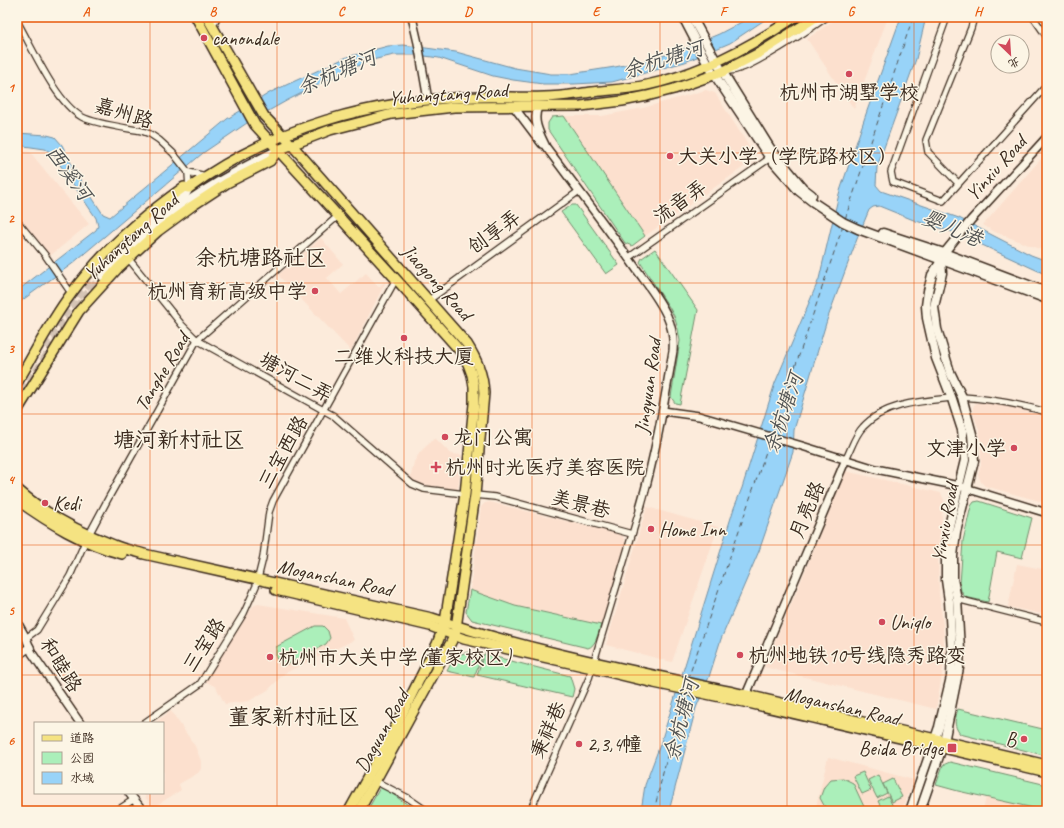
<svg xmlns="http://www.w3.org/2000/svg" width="1064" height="828" viewBox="0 0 1064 828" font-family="Caveat,'LXGW WenKai TC',sans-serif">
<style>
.built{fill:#fce0ce}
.green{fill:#abefba;stroke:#738c6c}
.water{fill:#98d3f8;stroke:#738fa1}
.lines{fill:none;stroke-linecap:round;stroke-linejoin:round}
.ferry{stroke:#525454;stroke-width:1;stroke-dasharray:5 4;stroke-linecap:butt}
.secondary-tunnel{stroke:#d5c4b5;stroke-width:8;stroke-dasharray:8 4;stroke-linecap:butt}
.minor-casing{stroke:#3b2a1e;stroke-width:8}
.tertiary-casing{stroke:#3b2a1e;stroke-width:10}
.secondary-casing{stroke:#3b2a1e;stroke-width:11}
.primary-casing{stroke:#3b2a1e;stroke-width:12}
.minor{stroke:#fcf5e5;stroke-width:5.5}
.tertiary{stroke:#fcf5e5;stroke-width:7}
.secondary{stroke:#fcf5e5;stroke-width:8}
.primary{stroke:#f5e382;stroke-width:9}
.grid{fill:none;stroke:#e8590c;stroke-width:1;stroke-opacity:0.55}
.poi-dot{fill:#d1495b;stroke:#fcf5e5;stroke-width:1.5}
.labels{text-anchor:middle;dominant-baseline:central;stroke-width:3;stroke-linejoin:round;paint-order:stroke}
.poi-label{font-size:20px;fill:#3b2a1e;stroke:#fcf5e5;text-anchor:start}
.street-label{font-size:20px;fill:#3b2a1e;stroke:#fcf5e5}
.water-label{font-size:21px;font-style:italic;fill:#525454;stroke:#fcf5e5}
.quarter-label{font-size:22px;fill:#3b2a1e;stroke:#fcf5e5}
.neatline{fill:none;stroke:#e8590c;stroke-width:1.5}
.grid-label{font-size:13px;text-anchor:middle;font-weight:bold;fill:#e8590c}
</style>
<rect width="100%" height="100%" fill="#fcebdb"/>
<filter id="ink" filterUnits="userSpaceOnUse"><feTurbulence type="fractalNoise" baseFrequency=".025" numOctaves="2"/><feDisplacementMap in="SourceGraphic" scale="8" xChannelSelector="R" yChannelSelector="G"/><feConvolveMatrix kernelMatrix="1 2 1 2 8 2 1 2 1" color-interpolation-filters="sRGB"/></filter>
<g filter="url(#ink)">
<g class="built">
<path d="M838,17H888L854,109L807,39Z"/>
<path d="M706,90L715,93L750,148L748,164L645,236L564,116H602L643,108Z"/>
<path d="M17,150L30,152L89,224L50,256L17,215Z"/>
<path d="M1047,152V252L995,232L983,225Z"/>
<path d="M321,238L343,264L327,278L341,294L366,273L379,287L384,282L385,283L351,351L278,275Z"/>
<path d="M981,401L1012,407L1047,417V503L985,486L981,482L978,474L981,465V442L979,430L973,413V407L975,404Z"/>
<path d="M435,438L451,454L462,455L458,489L423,485L418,484L410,480L414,462L420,452Z"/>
<path d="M845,471L941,493L944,500L938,548L939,594L943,625L945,657L936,709L764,667L799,586Z"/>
<path d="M490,502L622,535L626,544L601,625L515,606L470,590L481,507L485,503Z"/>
<path d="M647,507L718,527L672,662L606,645Z"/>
<path d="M1017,564L1047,570V615L1008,607Z"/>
<path d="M258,604L344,618L354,640L285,673L268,690L249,701L225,704L216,687L205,681L253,606Z"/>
<path d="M171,711L195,746L201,761V769L198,773L179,784L181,790L152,808L143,793H163V723H154Z"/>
<path d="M828,757L914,780L902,811H815Z"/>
<path d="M986,797L1046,811H983Z"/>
</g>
<g class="green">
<path d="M564,116L645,236L632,246L625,243L548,130V123L552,117Z"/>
<path d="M572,205H576L619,265L606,274L561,212Z"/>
<path d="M655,249L698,310L680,404L675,403L671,397L680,341L678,329L674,316L669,307L640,262L642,258Z"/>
<path d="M979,501L1032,518L1022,558L997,552L988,602L965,597L961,591L960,584L963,541L971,506L974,502Z"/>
<path d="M470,590L515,606L601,625C598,633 596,646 588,648L472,620L466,612Z"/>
<path d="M315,626H323L328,631L330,638L326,644L288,664L280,663L276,658V647Z"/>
<path d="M468,652L482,656L474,677L447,671L455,656Z"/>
<path d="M484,654L570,676L574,689L572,697L477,675Z"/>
<path d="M958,709L1047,730V756L960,734C953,725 955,719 958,709Z"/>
<path d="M950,762L1047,785V811L958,791L936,785L943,765Z"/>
<path d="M863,772L871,790L862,794L853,776Z"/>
<path d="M878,775L887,793L877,798L868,780Z"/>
<path d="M843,778L853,783L866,811H827L820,798L824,787L831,779Z"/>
<path d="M893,779L902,797L892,802L883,784Z"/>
<path d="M381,786L411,807L409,811H367Z"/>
<path d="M888,796L895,811H883L878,801Z"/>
</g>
<g class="water">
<path d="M751,17H769L730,43L685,62L612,82L574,84H543L513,80L493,76L439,58L418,55H394L372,60L346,71L288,100L247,123L203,153L72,264L17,304V291L96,230L98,226L96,218L52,153L45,149L17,145V133L47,135L55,137L62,145L77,175L103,214L110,217L227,119L271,92L347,57L388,46L403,45L456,52L515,68L551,74H570L615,67L653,59L678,51L719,34Z"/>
<path d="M901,17H926L916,59L877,167L876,185L881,191L959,218L1031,255L1047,261V275L980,244L969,237L916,221L879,206L873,207L869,210L857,239L827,320L794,430L793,452L759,551L721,639L709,677L696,708L669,811H641L645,785L660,745L734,508L742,488L775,383L819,279L839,194L867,111Z"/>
</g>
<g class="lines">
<g class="ferry">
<path d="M845,219L913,17"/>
<path d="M772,435L843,226"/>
<path d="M688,679L770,440"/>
<path d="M654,811L678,710L683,693"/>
</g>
<g class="secondary-tunnel">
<path d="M76,308L102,276"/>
<path d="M43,346L70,306L93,278"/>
<path d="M17,402L69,320"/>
</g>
<g class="minor-casing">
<g id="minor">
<path d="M947,17L891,172L893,182L943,201L1047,85"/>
<path d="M1033,17L1047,37"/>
<path d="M17,21C32,47 56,103 82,117C95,124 127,128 142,131L150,134L159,140L173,153L188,172L189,188"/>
<path d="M729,71C742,70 754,62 766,56C787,44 807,31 827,17"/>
<path d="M188,172L206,176"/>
<path d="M958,183L928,152L926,140L971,28L974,17"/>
<path d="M17,221L45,255L71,293"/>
<path d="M128,258L182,325L197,340L334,416L412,484L424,489L465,494"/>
<path d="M628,258L770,158"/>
<path d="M429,300L579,191"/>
<path d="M962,397C991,399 1018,404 1047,412"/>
<path d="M846,459C851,449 855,435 863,427C884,403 922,401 951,398"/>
<path d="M475,495L495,497L632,534"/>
<path d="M957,599L1047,622"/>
<path d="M26,638L37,630L70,576L85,542L109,497L197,340L338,216"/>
<path d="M144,723L200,684L244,613L256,586L263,558L269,512L273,501L396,279"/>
<path d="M379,783L408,798L427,811"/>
<path d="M116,811L133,800"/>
<path d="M530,811L589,678L640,508"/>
</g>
</g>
<g class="tertiary-casing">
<g id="tertiary">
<path d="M412,17L418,43L428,100"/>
<path d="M212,26L216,17"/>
<path d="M514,107L542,144"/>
<path d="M538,107C532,121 540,134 546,147C576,187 606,226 635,267C646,283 659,298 667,316C672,327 674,339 673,351C664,404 655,457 640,508"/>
<path d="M942,257L944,253L971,220L1047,137"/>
<path d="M663,411L699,416L802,446L876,469L959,486L1047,513"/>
<path d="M17,622L26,638L32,653L80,723"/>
<path d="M17,656L30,647"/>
<path d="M746,695L846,459"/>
<path d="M129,793L143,811"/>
</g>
</g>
<g class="secondary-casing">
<g id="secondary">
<path d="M683,17L708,65L770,158L799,191L813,202L843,222L858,229L1047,299"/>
<path d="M692,17L716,61L770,148L803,188L812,195"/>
<path d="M141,231L164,210L185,195L189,188"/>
<path d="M883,233L944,253L1047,292"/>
<path d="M102,276C150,220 213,182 278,150"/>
<path d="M910,811L939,727L951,677L952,651L949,601L946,580V551L949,526L965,460L962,430L952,399L936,358L927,318L926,306L928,291L932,275L941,261"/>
<path d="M920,811L944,742L959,668L960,649L957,599L953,579V556L956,532L974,461L972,434L962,397L950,372L937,329L934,307L942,273L941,261"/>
</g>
</g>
<g class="primary-casing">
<g id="primary">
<path d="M196,17L255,125L405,289L461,352L468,364L472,375L474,387V404L465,494L445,622L437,644L394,730L349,811"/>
<path d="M207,17L264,116L291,144L467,344C477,360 483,374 484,393L475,495L455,635L359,811"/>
<path d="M17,383C34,354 51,320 71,294C101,252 142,217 184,187L189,188C273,127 374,99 476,97C499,96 522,98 544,97C560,97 576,94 592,92C610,90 629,89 647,85C700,74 750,47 795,17"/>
<path d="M17,411L79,311L119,267L158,231L192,206L227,183L270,161L278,150L330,130L392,114L454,107L581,106L622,101L647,96L674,89L722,72L761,52L816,17"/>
<path d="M17,489C44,513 79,532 114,545C123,549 134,551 144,554L432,618C534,652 641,672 747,695C847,718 947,742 1047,765"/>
<path d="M17,500C49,523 83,544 122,554"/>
<path d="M276,590L430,626L464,639L592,668L654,683L744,702L1047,772"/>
</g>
</g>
<use href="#minor" class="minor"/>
<use href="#tertiary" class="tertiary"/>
<use href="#secondary" class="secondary"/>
<use href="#primary" class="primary"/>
</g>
</g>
<path class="grid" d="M150,17V723M277,17V811M404,17V811M532,17V811M660,17V811M787,17V811M914,17V811M17,153H1047M17,283H1047M17,414H1047M17,545H1047M17,675H1047M150,793V811"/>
<g class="poi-dot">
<circle cx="204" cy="38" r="4"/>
<circle cx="849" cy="74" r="4"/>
<circle cx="670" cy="156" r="4"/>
<circle cx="315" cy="291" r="4"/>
<circle cx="404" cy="338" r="4"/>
<circle cx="445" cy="437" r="4"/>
<circle cx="1014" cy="448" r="4"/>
<path d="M434 461h4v4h4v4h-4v4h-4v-4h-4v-4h4z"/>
<circle cx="45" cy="503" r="4"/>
<circle cx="651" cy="529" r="4"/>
<circle cx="882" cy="622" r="4"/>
<circle cx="740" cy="655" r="4"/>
<circle cx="270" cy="657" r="4"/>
<circle cx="1024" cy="739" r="4"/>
<circle cx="579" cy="744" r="4"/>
<rect x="947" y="743" width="10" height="10" rx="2"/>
</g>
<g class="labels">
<g class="poi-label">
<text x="212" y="38">canondale</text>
<text x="849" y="92" text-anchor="middle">杭州市湖墅学校</text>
<text x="678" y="156">大关小学（学院路校区）</text>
<text x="307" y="291" text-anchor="end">杭州育新高级中学</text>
<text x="404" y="356" text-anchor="middle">二维火科技大厦</text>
<text x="453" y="437">龙门公寓</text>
<text x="1006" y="448" text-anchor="end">文津小学</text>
<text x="445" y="467">杭州时光医疗美容医院</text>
<text x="53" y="503">Kedi</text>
<text x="659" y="529">Home Inn</text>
<text x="890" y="622">Uniqlo</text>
<text x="748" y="655">杭州地铁10号线隐秀路变</text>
<text x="278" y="657">杭州市大关中学(董家校区)</text>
<text x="1016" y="739" text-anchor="end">B</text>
<text x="587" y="744">2,3,4幢</text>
<text x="943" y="748" text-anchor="end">Beida Bridge</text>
</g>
<g class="street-label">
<text transform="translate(448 94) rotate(-4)">Yuhangtang Road</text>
<text transform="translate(124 113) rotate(17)">嘉州路</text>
<text transform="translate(996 168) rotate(-48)">Yinxiu Road</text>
<text transform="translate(680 202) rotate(-35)">流音弄</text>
<text transform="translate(494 232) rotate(-36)">创享弄</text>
<text transform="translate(131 237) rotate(-42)">Yuhangtang Road</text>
<text transform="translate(437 282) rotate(48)">Jiaogong Road</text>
<text transform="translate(162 372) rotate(-59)">Tanghe Road</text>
<text transform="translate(296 377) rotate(29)">塘河二弄</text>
<text transform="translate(648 386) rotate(-82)">Jingyuan Road</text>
<text transform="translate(283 452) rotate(-61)">三宝西路</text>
<text transform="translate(581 504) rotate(15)">美景巷</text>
<text transform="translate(807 510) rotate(-67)">月亮路</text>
<text transform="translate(945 523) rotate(-80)">Yinxiu Road</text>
<text transform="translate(335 578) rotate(12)">Moganshan Road</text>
<text transform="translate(204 645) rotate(-57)">三宝路</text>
<text transform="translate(61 665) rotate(58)">和睦路</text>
<text transform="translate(842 706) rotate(13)">Moganshan Road</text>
<text transform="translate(548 730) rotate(-66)">秉祥巷</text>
<text transform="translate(382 731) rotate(-61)">Daguan Road</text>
</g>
<g class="water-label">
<text transform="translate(663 59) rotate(-17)">余杭塘河</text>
<text transform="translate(337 72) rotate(-23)">余杭塘河</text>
<text transform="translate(69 173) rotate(54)">西溪河</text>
<text transform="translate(952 228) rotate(23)">婴儿港</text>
<text transform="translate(783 413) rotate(-71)">余杭塘河</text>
<text transform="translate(681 720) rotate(-75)">余杭塘河</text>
</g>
<g class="quarter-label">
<text x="261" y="258">余杭塘路社区</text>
<text x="179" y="440">塘河新村社区</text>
<text x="294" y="717">董家新村社区</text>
</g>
</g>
<rect width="1064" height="828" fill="none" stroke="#fcf5e5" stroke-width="44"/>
<rect x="34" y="722" width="130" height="72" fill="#fcf5e5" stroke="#afa495"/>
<rect x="42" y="735" width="20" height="6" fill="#f5e382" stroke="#afa495"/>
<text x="70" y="742" font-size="12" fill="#3b2a1e">道路</text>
<rect x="42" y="752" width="20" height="12" fill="#abefba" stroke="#afa495"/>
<text x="70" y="762" font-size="12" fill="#3b2a1e">公园</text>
<rect x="42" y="772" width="20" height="12" fill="#98d3f8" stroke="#afa495"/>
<text x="70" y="782" font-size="12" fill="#3b2a1e">水域</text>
<g transform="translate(1010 54) rotate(155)"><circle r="19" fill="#fcf5e5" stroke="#afa495"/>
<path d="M0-3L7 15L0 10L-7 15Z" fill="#d1495b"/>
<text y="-6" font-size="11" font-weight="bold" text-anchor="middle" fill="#3b2a1e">北</text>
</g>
<rect x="22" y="22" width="1020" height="784" class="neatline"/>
<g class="grid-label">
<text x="86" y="16">A</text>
<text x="213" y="16">B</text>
<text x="341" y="16">C</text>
<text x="468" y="16">D</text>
<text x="596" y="16">E</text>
<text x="723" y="16">F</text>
<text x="851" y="16">G</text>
<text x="978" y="16">H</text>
<text x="11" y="92">1</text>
<text x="11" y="223">2</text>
<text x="11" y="353">3</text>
<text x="11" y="484">4</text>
<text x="11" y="615">5</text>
<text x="11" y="745">6</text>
</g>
</svg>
